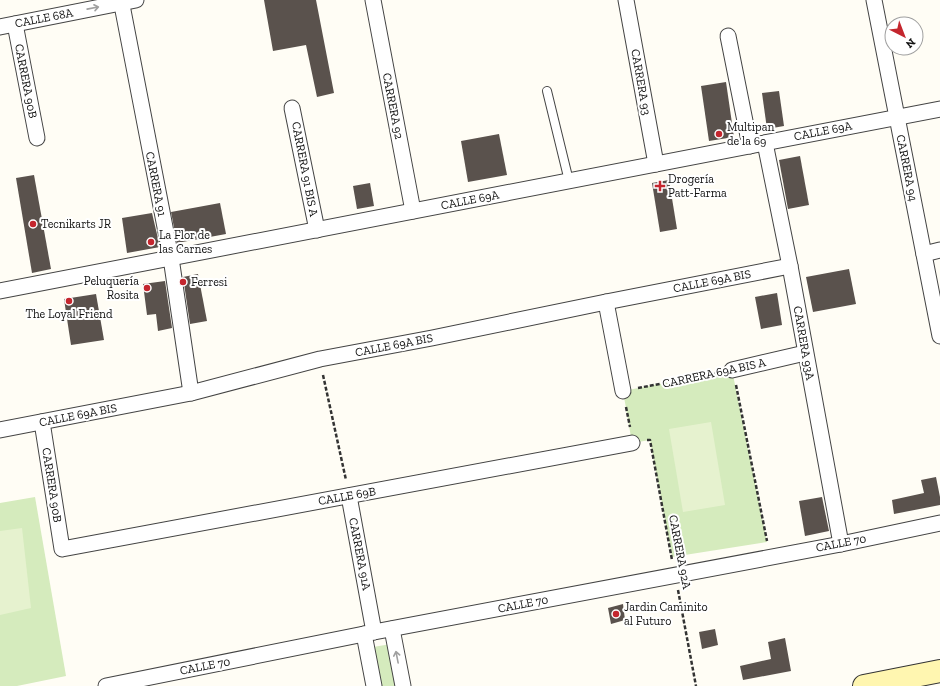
<svg xmlns="http://www.w3.org/2000/svg" width="940" height="686" viewBox="0 0 940 686" font-family="'Zilla Slab',serif">
<style>
.green{fill:#d5ebbd}
.pitch{fill:#e6f2cf}
.building{fill:#5a524d}
.lines{fill:none;stroke-linecap:round;stroke-linejoin:round}
.lane-casing{stroke:#444;stroke-width:10}
.street-casing{stroke:#444;stroke-width:17}
.secondary-casing{stroke:#333;stroke-width:24}
.path{stroke:#333;stroke-width:2.5;stroke-dasharray:4 2;stroke-linecap:butt}
.lane{stroke:#fff;stroke-width:8}
.street{stroke:#fff;stroke-width:15}
.secondary{stroke:#fff6b0;stroke-width:22}
.oneway{stroke:#a0a0a0}
.poi-dot{fill:#c4262e;stroke:#fff;stroke-width:1.5}
.labels{text-anchor:middle;dominant-baseline:central;stroke-width:4;stroke-linejoin:round;paint-order:stroke}
.street-label{font-size:12px;fill:#111;stroke:#fff}
.poi-label{font-size:12px;fill:#111;stroke:#fff;text-anchor:start}
</style>
<rect width="100%" height="100%" fill="#fffdf5"/>
<g class="green">
<path d="M732,370L767,542L672,557L650,440L632,443L623,391Z"/>
<path d="M35,497L66,676L17,686H0V503Z"/>
<path d="M391,644L399,686H380L373,647Z"/>
</g>
<g class="pitch">
<path d="M711,422L725,505L683,512L669,429Z"/>
<path d="M22,528L31,608L0,615V531Z"/>
</g>
<g class="building">
<path d="M264,0H316L334,93L317,97L306,45L273,51Z"/>
<path d="M726,82L734,137L709,141L701,86Z"/>
<path d="M779,91L784,126L767,129L762,93Z"/>
<path d="M499,134L507,175L468,182L461,141Z"/>
<path d="M800,156L809,205L788,209L779,160Z"/>
<path d="M34,175L51,269L32,273L16,178Z"/>
<path d="M669,180L677,229L660,232L652,183Z"/>
<path d="M370,183L374,206L357,209L353,186Z"/>
<path d="M220,203L226,234L177,243L171,212Z"/>
<path d="M152,213L160,247L127,253L122,218Z"/>
<path d="M849,269L856,304L813,312L806,277Z"/>
<path d="M198,274L207,321L190,324L183,277Z"/>
<path d="M165,281L172,328L158,331L156,314L147,315L143,284Z"/>
<path d="M777,293L782,325L761,329L755,297Z"/>
<path d="M96,294L104,340L71,345L64,299Z"/>
<path d="M936,477L940,497V505L894,514L892,500L924,493L921,480Z"/>
<path d="M822,497L829,531L805,536L799,501Z"/>
<path d="M623,604L625,620L611,624L608,608Z"/>
<path d="M715,629L718,645L702,649L699,632Z"/>
<path d="M785,638L791,671L743,680L740,666L771,659L768,642Z"/>
</g>
<g class="lines">
<g class="lane-casing">
<path id="lane" d="M547,91L569,181"/>
</g>
<g class="street-casing">
<g id="street">
<path d="M121,0L171,258L191,393"/>
<path d="M373,0L413,211"/>
<path d="M626,0L656,164"/>
<path d="M874,0L940,336"/>
<path d="M15,24L37,138"/>
<path d="M0,27L136,0"/>
<path d="M728,36L750,146"/>
<path d="M292,108L317,230"/>
<path d="M765,143L790,266L841,544"/>
<path d="M924,254L940,250"/>
<path d="M0,291L940,109"/>
<path d="M606,302L623,391"/>
<path d="M732,370L805,353"/>
<path d="M42,422L62,549L632,443"/>
<path d="M0,430L191,393L320,359L432,338L606,302L790,266"/>
<path d="M349,496L374,632"/>
<path d="M392,629L403,686"/>
<path d="M364,634L374,686"/>
<path d="M106,686L374,632L841,544L940,523"/>
</g>
</g>
<g class="secondary-casing">
<path id="secondary" d="M864,686L940,671"/>
</g>
<g class="path">
<path d="M323,375L346,480"/>
<path d="M736,385L767,541"/>
<path d="M638,388L718,373"/>
<path d="M626,407L630,427"/>
<path d="M647,440H650L672,560"/>
<path d="M678,590L696,686"/>
</g>
<use href="#lane" class="lane"/>
<use href="#street" class="street"/>
<use href="#secondary" class="secondary"/>
</g>
<defs><path id="oneway-shaft" d="M-6 0H5M1.5-3L5.5 0L1.5 3" fill="none" stroke-width="1.6" stroke-linecap="round" stroke-linejoin="round"/></defs>
<g class="oneway">
<use href="#oneway-shaft" transform="translate(93 8) rotate(-11)"/>
<use href="#oneway-shaft" transform="translate(397 657) rotate(-101)"/>
</g>
<g class="poi-dot">
<circle cx="719" cy="134" r="4"/>
<path d="M658 180h4v4h4v4h-4v4h-4v-4h-4v-4h4z"/>
<circle cx="33" cy="224" r="4"/>
<circle cx="151" cy="242" r="4"/>
<circle cx="183" cy="282" r="4"/>
<circle cx="147" cy="288" r="4"/>
<circle cx="69" cy="301" r="4"/>
<circle cx="616" cy="614" r="4"/>
</g>
<g class="labels">
<g class="street-label">
<text transform="translate(44 18) rotate(-11)">CALLE 68A</text>
<text transform="translate(26 81) rotate(79)">CARRERA 90B</text>
<text transform="translate(641 82) rotate(80)">CARRERA 93</text>
<text transform="translate(393 106) rotate(79)">CARRERA 92</text>
<text transform="translate(823 131) rotate(-11)">CALLE 69A</text>
<text transform="translate(907 168) rotate(79)">CARRERA 94</text>
<text transform="translate(305 169) rotate(79)">CARRERA 91 BIS A</text>
<text transform="translate(156 184) rotate(79)">CARRERA 91</text>
<text transform="translate(470 200) rotate(-11)">CALLE 69A</text>
<text transform="translate(712 281) rotate(-11)">CALLE 69A BIS</text>
<text transform="translate(804 343) rotate(80)">CARRERA 93A</text>
<text transform="translate(394 345) rotate(-11)">CALLE 69A BIS</text>
<text transform="translate(714 373) rotate(-12)">CARRERA 69A BIS A</text>
<text transform="translate(78 415) rotate(-11)">CALLE 69A BIS</text>
<text transform="translate(52 485) rotate(81)">CARRERA 90B</text>
<text transform="translate(347 496) rotate(-10)">CALLE 69B</text>
<text transform="translate(841 543) rotate(-11)">CALLE 70</text>
<text transform="translate(680 552) rotate(79)">CARRERA 92A</text>
<text transform="translate(360 554) rotate(79)">CARRERA 91A</text>
<text transform="translate(523 604) rotate(-11)">CALLE 70</text>
<text transform="translate(205 666) rotate(-11)">CALLE 70</text>
</g>
<g class="poi-label">
<text x="727" y="127">Multipan<tspan x="727" dy="14">de la 69</tspan></text>
<text x="668" y="179">Drogería<tspan x="668" dy="14">Patt-Farma</tspan></text>
<text x="41" y="224">Tecnikarts JR</text>
<text x="159" y="235">La Flor de<tspan x="159" dy="14">las Carnes</tspan></text>
<text x="139" y="281" text-anchor="end">Peluquería<tspan x="139" dy="14">Rosita</tspan></text>
<text x="191" y="282">Ferresi</text>
<text x="69" y="314" text-anchor="middle">The Loyal Friend</text>
<text x="624" y="607">Jardin Caminito<tspan x="624" dy="14">al Futuro</tspan></text>
</g>
</g>
<g transform="translate(904 36) rotate(138)"><circle r="19" fill="#ffffff" stroke="#a0a0a0"/>
<path d="M0-3L7 15L0 10L-7 15Z" fill="#c4262e"/>
<text y="-6" font-size="11" font-weight="bold" text-anchor="middle" fill="#111111">N</text>
</g>
</svg>
